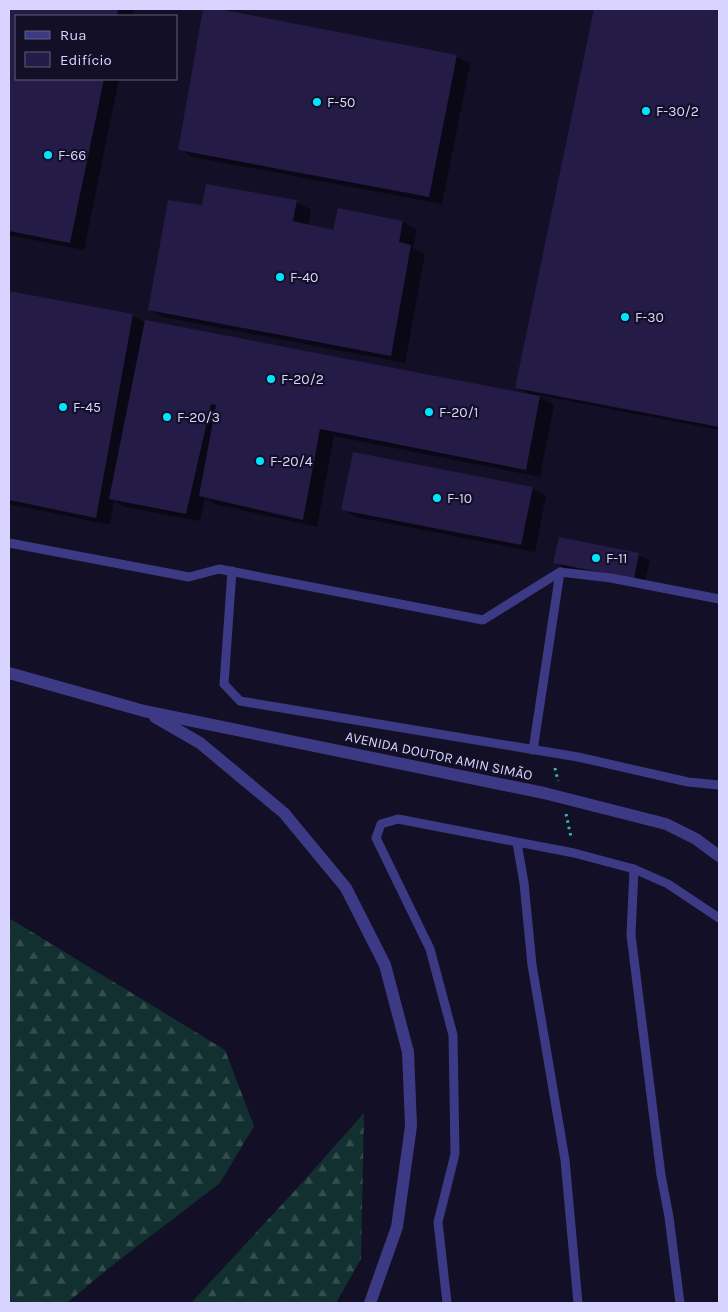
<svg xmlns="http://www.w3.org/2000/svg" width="728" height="1312" viewBox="0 0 728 1312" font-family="Karla,sans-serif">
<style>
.forest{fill:url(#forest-firs)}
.shadow{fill:#0007}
.building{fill:#241b47}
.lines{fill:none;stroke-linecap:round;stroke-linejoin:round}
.path{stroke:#2fb8b0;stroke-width:3;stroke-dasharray:2.5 4;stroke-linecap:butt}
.service{stroke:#3d3a85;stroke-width:9}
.tertiary{stroke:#3d3a85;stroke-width:12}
.poi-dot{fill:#00e5ff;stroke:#130f26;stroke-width:2}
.labels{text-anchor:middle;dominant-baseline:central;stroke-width:4.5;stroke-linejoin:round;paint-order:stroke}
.poi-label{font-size:14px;fill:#d9d4ff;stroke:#130f26;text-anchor:start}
.street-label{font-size:14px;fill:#d9d4ff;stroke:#130f26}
</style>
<defs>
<pattern id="forest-firs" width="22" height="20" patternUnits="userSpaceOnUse" patternTransform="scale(1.25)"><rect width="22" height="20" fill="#12302f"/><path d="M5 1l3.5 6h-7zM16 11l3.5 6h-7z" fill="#344d4e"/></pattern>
</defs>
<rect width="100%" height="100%" fill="#130f26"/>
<g class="forest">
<path d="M9,918L225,1050L254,1126L220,1183L109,1268L67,1303H9Z"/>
<path d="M364,1113L361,1259L336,1303H191L301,1184Z"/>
</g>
<g class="shadow">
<path d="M9,9H134L132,16H16V79H119L84,250L9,235Z"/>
<path d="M205,9L456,56L470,64L442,204L193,157L179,149Z"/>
<path d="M595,9H719V430L538,395L554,405L540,477L334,436L317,527L215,504L205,498L200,521L125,507L114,501L110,525L9,504V293L133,316L146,323L529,394L517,387Z"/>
<path d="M207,185L297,202L311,210L308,226L334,231L403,222L417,230L413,248L425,254L405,363L163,317L149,309L203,207Z"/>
<path d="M532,488L546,496L535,552L356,517L342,509Z"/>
<path d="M560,539L639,555L650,561L644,584L565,569L555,562Z"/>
</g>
<g class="building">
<path d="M9,9H118L117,16H16V79H104L70,243L9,231Z"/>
<path d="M203,9H219L457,55L429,197L178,150Z"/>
<path d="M594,9H719V427L515,388Z"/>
<path d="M206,184L297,200L293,221L333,230L338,208L403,221L399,242L411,245L391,356L148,310L168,200L202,205Z"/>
<path d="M9,291L133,314L96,518L9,500Z"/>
<path d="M145,320L540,396L526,470L320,429L303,520L199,496L216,405L211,404L186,514L109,499Z"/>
<path d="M353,452L533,487L521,545L341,510Z"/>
<path d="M559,537L639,553L634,579L553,563Z"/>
</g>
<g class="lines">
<g class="path">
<path d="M555,768L558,781"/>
<path d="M566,814L571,837"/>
</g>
<g class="service">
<path d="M9,543L189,577L219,569L483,620L560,572L611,578L719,599"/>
<path d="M232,571L224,684L240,701L578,757L688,782L719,785"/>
<path d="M533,750L560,572"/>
<path d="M517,843L524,883L532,965L565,1160L578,1303"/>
<path d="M634,869L631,935L661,1175L669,1217L680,1303"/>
<path d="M447,1303L438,1222L455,1154L453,1035L430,949L376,838L381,824L398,819L574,853L634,869L668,884L719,918"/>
</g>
<g class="tertiary">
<path d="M9,673L144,711L544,793L666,824L696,839L719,856"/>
<path d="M155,717L200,743L284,813L346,888L385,965L408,1052L411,1126L397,1227L370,1303"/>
</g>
</g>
<g class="poi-dot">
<circle cx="317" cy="102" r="5"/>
<circle cx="646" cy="111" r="5"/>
<circle cx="48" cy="155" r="5"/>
<circle cx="280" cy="277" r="5"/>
<circle cx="625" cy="317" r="5"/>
<circle cx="271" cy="379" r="5"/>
<circle cx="63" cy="407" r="5"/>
<circle cx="429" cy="412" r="5"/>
<circle cx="167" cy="417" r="5"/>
<circle cx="260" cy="461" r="5"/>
<circle cx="437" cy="498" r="5"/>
<circle cx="596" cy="558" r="5"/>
</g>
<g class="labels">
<g class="poi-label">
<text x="327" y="102">F-50</text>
<text x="656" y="111">F-30/2</text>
<text x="58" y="155">F-66</text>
<text x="290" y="277">F-40</text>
<text x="635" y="317">F-30</text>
<text x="281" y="379">F-20/2</text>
<text x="73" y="407">F-45</text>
<text x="439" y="412">F-20/1</text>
<text x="177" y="417">F-20/3</text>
<text x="270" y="461">F-20/4</text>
<text x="447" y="498">F-10</text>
<text x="606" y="558">F-11</text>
</g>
<g class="street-label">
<text transform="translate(439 756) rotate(12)">AVENIDA DOUTOR AMIN SIMÃO</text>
</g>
</g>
<rect width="728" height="1312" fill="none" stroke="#d9d4ff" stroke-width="20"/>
<rect x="15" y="15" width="162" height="65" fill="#130f26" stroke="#625e7d"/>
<rect x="25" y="31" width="25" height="8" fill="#3d3a85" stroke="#625e7d"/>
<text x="60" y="40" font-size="15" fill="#d9d4ff">Rua</text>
<rect x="25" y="52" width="25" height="15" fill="#241b47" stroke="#625e7d"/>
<text x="60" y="65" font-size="15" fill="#d9d4ff">Edifício</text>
</svg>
